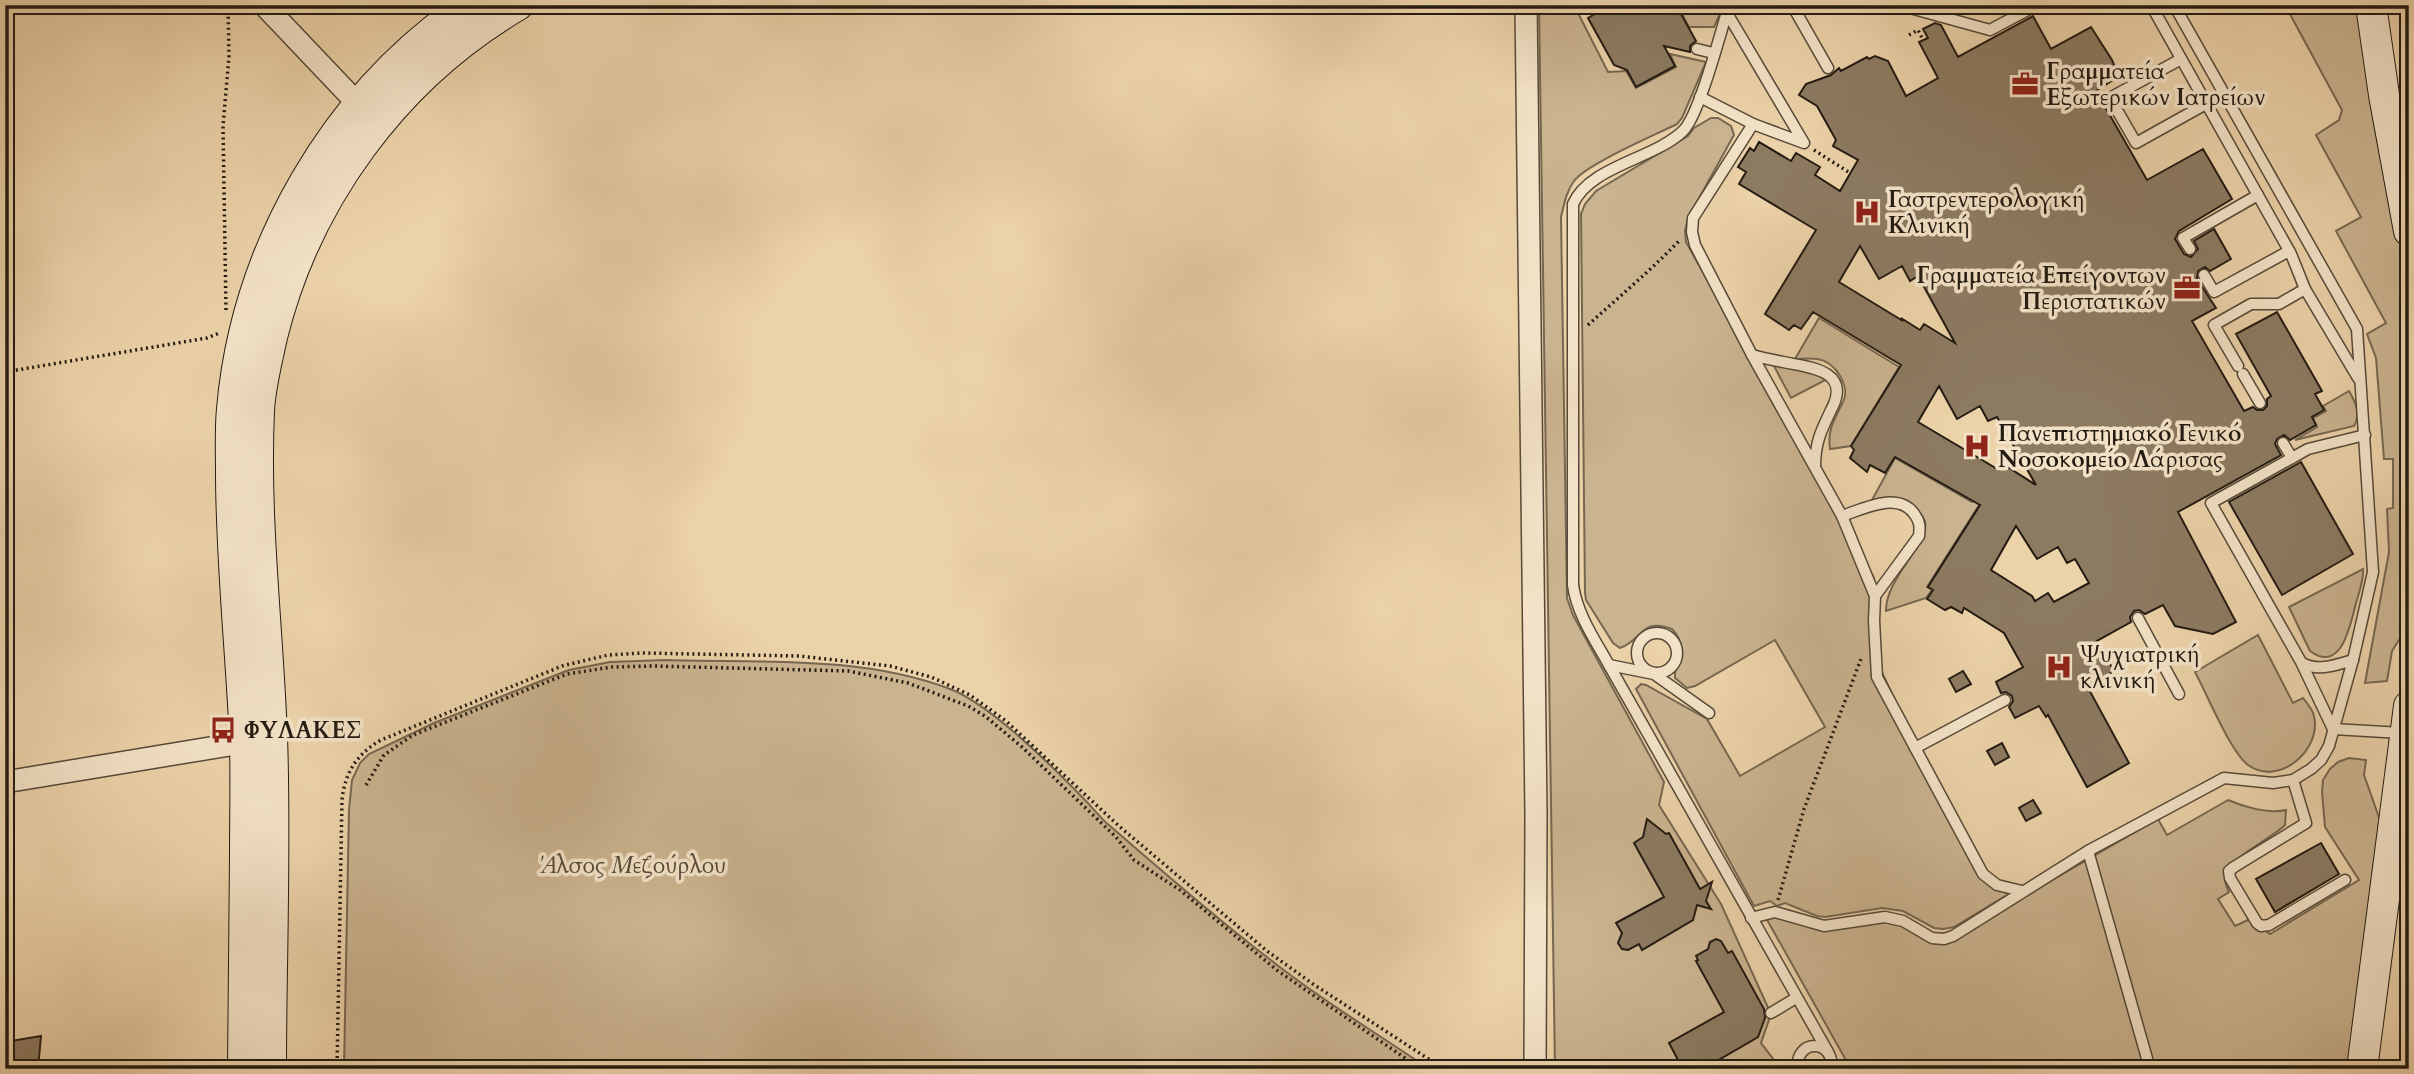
<svg xmlns="http://www.w3.org/2000/svg" width="2414" height="1074" viewBox="0 0 2414 1074" font-family="Cardo,serif">
<style>
.green{fill:#cab38f;stroke:#766750;stroke-width:2}
.building{fill:#8c7a61;stroke:#231b12;stroke-width:2;fill-rule:evenodd}
.lines{fill:none;stroke-linecap:round;stroke-linejoin:round}
.lane-casing{stroke:#554938;stroke-width:13}
.street-casing{stroke:#554938;stroke-width:24}
.secondary-casing{stroke:#231b12;stroke-width:32}
.path{stroke:#231b12;stroke-width:3.5;stroke-dasharray:2 3.5;stroke-linecap:butt}
.lane{stroke:#f3e2c7;stroke-width:10}
.street{stroke:#f3e2c7;stroke-width:21}
.secondary{stroke:#f3e2c7;stroke-width:30}
.labels{text-anchor:middle;dominant-baseline:central;stroke-width:7;stroke-linejoin:round;paint-order:stroke}
.poi-label{font-size:23px;font-weight:bold;fill:#231b12;stroke:#f3e2c7;text-anchor:start}
.park-label{font-size:23px;font-style:italic;fill:#554938;stroke:#f3e2c7}
</style>
<rect width="100%" height="100%" fill="#ecd2a9"/>
<filter id="stains"><feTurbulence type="fractalNoise" baseFrequency=".00286" numOctaves="4"/><feColorMatrix values="0 0 0 0 .2 0 0 0 0 .09 0 0 0 0 .02 0 0 0 .5 -.17"/></filter>
<radialGradient id="worn" r=".72"><stop offset=".6" stop-color="#630" stop-opacity="0"/><stop offset="1" stop-color="#630" stop-opacity=".3"/></radialGradient>
<g class="green">
<path d="M1539,5H1597L1579,15L1608,72L1626,71L1636,88L1676,67L1670,54L1706,62L1682,118L1677,124C1655,135 1587,164 1574,181C1566,192 1564,205 1561,217L1567,598L1573,615L1664,782L1659,805L1721,904L1771,1014L1761,1043L1781,1069H1555Z"/>
<path d="M1677,5H1724L1714,27H1689Z"/>
<path d="M2285,5H2367L2381,121L2409,272V624L2392,651L2387,681L2365,683L2389,552L2387,509L2393,508V459H2384L2376,358L2367,334L2386,323L2336,231L2361,217L2316,135L2339,120L2342,110Z"/>
<path d="M1711,118H1718L1731,126L1734,135L1688,218L1685,231L1686,242L1874,578L1878,664L1957,832L1979,875L2012,892L1954,927L1943,929L1934,928L1903,911L1882,908L1825,917L1817,916L1785,903L1777,906L1770,901L1754,906L1636,689L1641,684L1646,685L1707,719L1740,776L1825,727L1775,640L1695,686L1687,688L1675,678C1673,659 1692,651 1672,629C1641,617 1643,640 1620,648L1613,643L1586,600L1585,593L1581,214L1585,204L1596,191L1688,136L1694,128Z"/>
<path d="M1819,318L1899,367L1851,446L1830,449C1827,429 1835,419 1843,402C1851,386 1835,361 1817,359C1810,358 1802,359 1795,359Z"/>
<path d="M1778,363L1833,376L1791,398L1774,366Z"/>
<path d="M2349,391C2356,403 2361,414 2354,426L2295,440L2317,427L2313,418L2326,411L2323,406Z"/>
<path d="M1895,458L1972,502L1976,498L1981,502L1927,587L1932,590L1926,598L1886,611C1885,562 1984,510 1872,500Z"/>
<path d="M2363,569C2364,581 2358,595 2355,607C2350,626 2341,674 2310,651L2289,607Z"/>
<path d="M2258,635L2293,703L2303,698C2307,703 2313,710 2314,716C2322,750 2279,787 2248,765C2230,751 2207,694 2195,672Z"/>
<path d="M667,660C761,663 860,655 950,689C990,704 1053,767 1084,799C1093,808 1100,818 1110,826C1167,875 1224,925 1285,971C1331,1006 1381,1036 1429,1069H344L349,810L352,780L360,763L369,754L434,723L569,670L610,662Z"/>
<path d="M2349,758L2366,760L2364,775L2388,843L2360,1061L2276,1069H1848L1847,1062L1766,918L1777,914L1824,925L1877,918L1933,936L1953,937L2158,819L2167,835L2228,800C2244,807 2268,814 2286,810L2285,825C2272,838 2228,859 2225,876C2224,882 2227,887 2229,892L2218,899L2235,926L2250,919L2270,934L2359,880L2325,827L2322,792L2323,780L2330,769L2338,762Z"/>
</g>
<g class="building">
<path d="M1610,5H1676L1696,41L1690,46V52L1664,46L1675,66L1636,87L1627,70L1614,65L1588,18Z"/>
<path d="M2033,16L2051,49L2091,27L2112,60L2119,76L2096,91L2147,180L2203,149L2232,199L2179,231L2175,239L2184,254L2191,257L2198,249L2194,241L2214,229L2231,259L2210,271L2205,267L2198,271L2197,279L2216,308L2192,321L2244,411L2253,407L2257,410H2263L2267,406V399L2271,396L2236,334L2277,312L2322,391L2315,394L2324,410L2312,417L2316,425L2290,440L2284,435L2277,439L2275,444L2281,455L2178,512L2236,622L2213,634L2175,626L2163,605L2145,614L2139,610L2134,611L2130,617L2131,622L2097,641L2114,671L2087,686L2129,763L2087,787L2048,715L2046,717L2039,706L2015,718L2009,707L2013,701L2012,696L2006,692L2001,693L1996,682L2023,667L2004,633L1964,608L1962,613L1951,607L1945,610L1927,599L1933,590L1928,587L1980,505L1895,457L1885,473L1870,465L1867,472L1850,458L1854,450L1851,446L1901,365L1813,312L1801,329L1794,325L1789,330L1765,314L1816,230L1739,184L1746,172L1738,167L1750,148L1754,151L1759,142L1791,161L1796,153L1820,167L1815,175L1840,191L1858,160L1833,146L1836,140L1817,106L1799,95L1806,84L1831,75L1839,68L1841,71L1867,57L1869,59L1875,56L1888,61L1906,96L1938,78L1919,42L1928,38L1923,29L1935,23L1941,25L1958,57ZM1860,246L1879,279L1902,266L1910,281L1918,276L1955,343L1924,324L1920,330L1901,318L1903,321L1839,282ZM1939,386L1957,419L1980,406L1988,421L1997,417L2036,485L2003,464L1999,470L1918,422ZM2016,526L2037,559L2058,547L2067,563L2075,559L2089,583L2054,602L2048,593L2035,601L2032,596L1991,570Z"/>
<path d="M2301,462L2353,554L2282,595L2229,502Z"/>
<path d="M1963,671L1971,684L1956,692L1949,679Z"/>
<path d="M2002,743L2009,757L1995,765L1987,751Z"/>
<path d="M2033,800L2041,813L2026,821L2019,808Z"/>
<path d="M1647,819L1666,834L1669,833L1700,889L1712,882L1706,901L1711,909L1697,905L1693,920L1642,950L1639,944L1628,950L1622,949L1618,943L1622,933L1616,923L1664,897L1634,843L1643,837Z"/>
<path d="M2321,843L2339,874L2275,912L2256,879Z"/>
<path d="M1716,939L1721,941L1728,953L1732,951L1764,1009L1765,1018L1758,1037L1703,1069H1673L1677,1058L1669,1043L1724,1012L1696,961L1698,960L1696,956L1708,949L1710,942Z"/>
<path d="M41,1036L38,1069H5V1042Z"/>
</g>
<g class="lines">
<g class="lane-casing">
<g id="lane">
<path d="M1729,5C1721,31 1699,116 1683,131C1654,159 1590,166 1573,204V585C1577,614 1595,640 1609,665L1828,1052"/>
<path d="M1792,5L1828,68"/>
<path d="M1908,5L1910,8L1990,30L2037,5"/>
<path d="M2151,5L2291,254L2305,289L2358,378"/>
<path d="M1697,49L1713,53"/>
<path d="M2181,59L2110,98L2136,143L2206,104"/>
<path d="M1700,97L1753,124L1804,143L1727,13"/>
<path d="M1753,124L1693,218L1692,232L1695,245L1752,355L1842,516L1875,596L1874,621L1877,677L1983,874L1997,885L2022,891"/>
<path d="M2190,249L2183,238L2258,195"/>
<path d="M2204,275L2214,292L2289,251"/>
<path d="M1752,355C1762,358 1773,360 1783,362C1806,367 1850,369 1833,406C1822,429 1815,441 1815,467"/>
<path d="M2238,366L2214,325L2251,304H2279L2305,289"/>
<path d="M2243,374L2260,403"/>
<path d="M2365,435L2308,449L2211,503L2301,662L2333,729L2402,733"/>
<path d="M2283,443L2292,458"/>
<path d="M1842,516C1863,509 1899,490 1915,515C1920,522 1920,527 1919,536L1875,596"/>
<path d="M2138,618L2179,694"/>
<circle cx="1657" cy="653" r="20"/>
<path d="M2302,663C2318,672 2336,665 2353,660"/>
<path d="M1609,665L1654,674L1709,713"/>
<path d="M1915,748L2005,700"/>
<path d="M2293,780L2306,823L2234,867L2229,871L2230,878L2257,923L2261,926L2269,925L2345,880"/>
<path d="M2088,851L2150,1069"/>
<path d="M1751,918L1775,912L1824,926L1885,917L1903,921L1932,938L1944,939L1953,936L2088,851L2224,778L2273,783L2293,780L2311,769L2321,760L2329,746L2353,660L2373,572L2357,329L2174,5"/>
<path d="M1771,1013L1796,998"/>
<path d="M1798,1069C1794,1038 1836,1039 1831,1069"/>
</g>
</g>
<g class="street-casing">
<g id="street">
<path d="M264,5L358,104"/>
<path d="M1526,5L1536,814L1535,1069"/>
<path d="M5,782L259,740"/>
</g>
</g>
<g class="secondary-casing">
<g id="secondary">
<path d="M2371,5L2384,95L2409,231"/>
<path d="M243,1069C244,998 244,927 245,856C245,818 246,780 245,741C241,651 231,562 231,472C231,451 230,429 232,409C246,249 335,95 468,5"/>
<path d="M271,1069C271,958 276,847 272,737C268,629 254,520 259,411C260,387 267,361 272,337C306,199 395,77 518,5"/>
<path d="M2362,1069L2409,706"/>
</g>
</g>
<g class="path">
<path d="M1909,35L1918,30L1923,40"/>
<path d="M1814,150L1850,173"/>
<path d="M226,310L223,126L229,56L228,5"/>
<path d="M1588,325C1619,297 1651,270 1680,240"/>
<path d="M5,372L207,338L219,333"/>
<path d="M366,785L384,755L413,735L567,674L612,667L653,666L848,671L908,683L968,706L985,716L1022,747L1116,837L1134,860L1180,890L1278,971L1421,1069"/>
<path d="M1778,900L1804,809L1861,659"/>
<path d="M337,1069L342,800C345,772 357,754 381,740L562,666L608,655L642,653L799,656L890,666L931,677L970,695L1006,721L1120,827L1267,951L1313,984L1444,1069"/>
</g>
<use href="#lane" class="lane"/>
<use href="#street" class="street"/>
<use href="#secondary" class="secondary"/>
</g>
<defs>
<g id="office-bare" transform="scale(2.1)"><path d="M-6-3h4V-5.5h4V-3h4V5H-6ZM-1-4.5V-3h2v-1.5ZM-6 0V1H6V0Z" fill="#8f2418" stroke="#f3e2c7" stroke-width="2.5" paint-order="stroke"/></g>
<g id="hospital-bare" transform="scale(2.1)"><path d="M-5-5h3v3.5h4V-5h3V5h-3V1.5h-4V5h-3Z" fill="#8f2418" stroke="#f3e2c7" stroke-width="2.5" paint-order="stroke"/></g>
<g id="bus-bare" transform="scale(2.1)"><path d="M-5-6H5V4H4V6H2V4H-2V6H-4V4H-5ZM-3.5-4V0h7V-4ZM-3.5 1.2v1.5H-2V1.2ZM2 1.2v1.5H3.5V1.2Z" fill="#8f2418" stroke="#f3e2c7" stroke-width="2.5" paint-order="stroke"/></g>
</defs>
<g fill-rule="evenodd">
<use href="#office-bare" x="2025" y="84"/>
<use href="#hospital-bare" x="1867" y="212"/>
<use href="#office-bare" x="2187" y="288"/>
<use href="#hospital-bare" x="1977" y="446"/>
<use href="#hospital-bare" x="2059" y="667"/>
<use href="#bus-bare" x="223" y="730"/>
</g>
<g class="labels">
<g class="poi-label">
<text x="2046" y="71">Γραμματεία<tspan x="2046" dy="26">Εξωτερικών Ιατρείων</tspan></text>
<text x="1888" y="199">Γαστρεντερολογική<tspan x="1888" dy="26">Κλινική</tspan></text>
<text x="2166" y="275" text-anchor="end">Γραμματεία Επείγοντων<tspan x="2166" dy="26">Περιστατικών</tspan></text>
<text x="1998" y="433">Πανεπιστημιακό Γενικό<tspan x="1998" dy="26">Νοσοκομείο Λάρισας</tspan></text>
<text x="2080" y="654">Ψυχιατρική<tspan x="2080" dy="26">κλινική</tspan></text>
<text x="244" y="730">ΦΥΛΑΚΕΣ</text>
</g>
<g class="park-label">
<text x="633" y="865">Άλσος Μεζούρλου</text>
</g>
</g>
<rect width="2414" height="1074" fill="none" stroke="#ecd2a9" stroke-width="28"/>
<rect x="7" y="7" width="2400" height="1060" fill="none" stroke="#231b12" stroke-width="3.5"/>
<rect x="14" y="14" width="2386" height="1046" fill="none" stroke="#231b12" stroke-width="2"/>
<rect width="100%" height="100%" filter="url(#stains)"/>
<rect width="100%" height="100%" fill="url(#worn)"/>
</svg>
